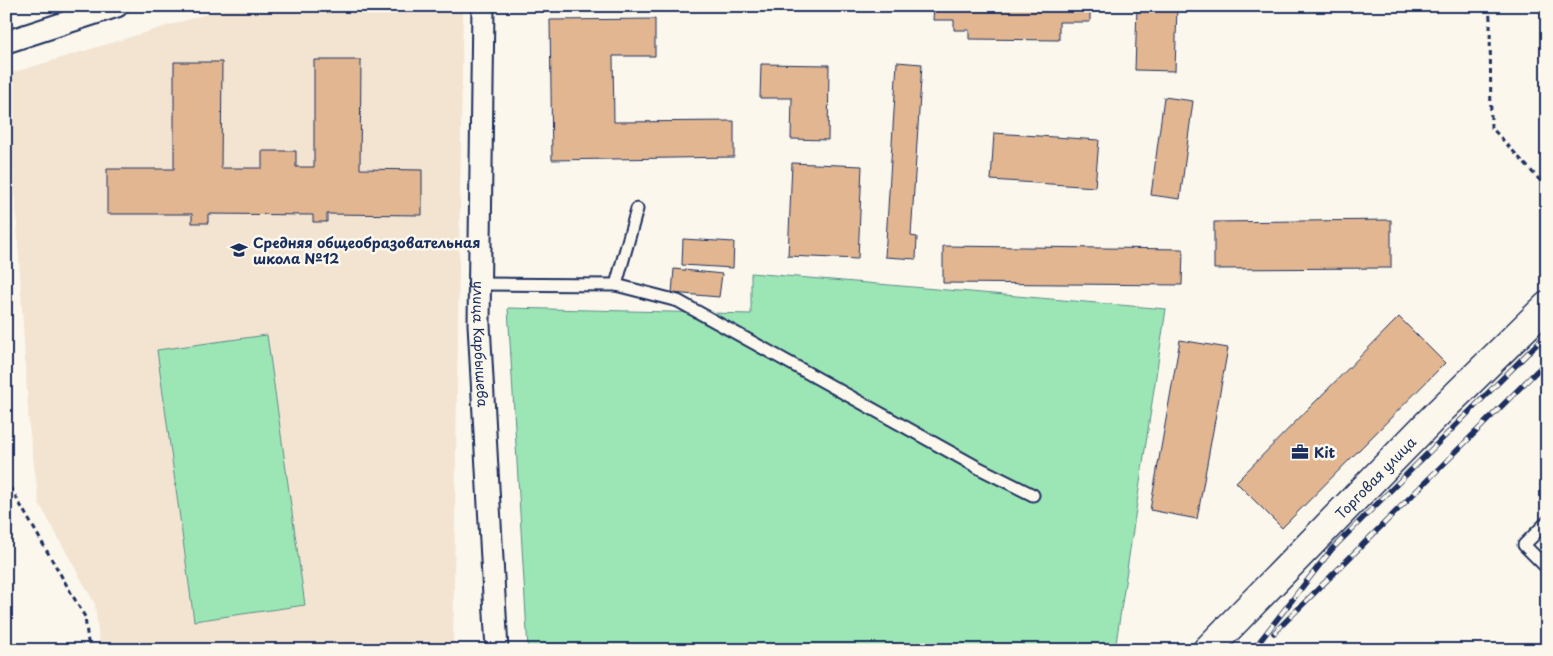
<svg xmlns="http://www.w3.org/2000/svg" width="1553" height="656" viewBox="0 0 1553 656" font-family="'Playpen Sans',sans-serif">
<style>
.built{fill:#f3e4d1}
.green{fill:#9ce6b5;stroke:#5c8a8a}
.building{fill:#e1b691;stroke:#1b2f5e}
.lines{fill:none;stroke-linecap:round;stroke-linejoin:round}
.service-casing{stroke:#1b2f5e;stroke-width:15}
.minor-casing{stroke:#1b2f5e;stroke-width:25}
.tertiary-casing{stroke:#1b2f5e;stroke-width:31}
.path{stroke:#1b2f5e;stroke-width:3;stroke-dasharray:5 4;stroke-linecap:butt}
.service{stroke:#fbf7ec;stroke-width:11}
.minor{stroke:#fbf7ec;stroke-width:21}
.tertiary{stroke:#fbf7ec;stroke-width:28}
.rail-casing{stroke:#1b2f5e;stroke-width:5.5}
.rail{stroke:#fbf7ec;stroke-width:4;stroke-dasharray:11;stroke-linecap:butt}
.labels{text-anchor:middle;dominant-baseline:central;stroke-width:5;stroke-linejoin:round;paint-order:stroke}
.poi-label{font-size:14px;font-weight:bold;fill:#1b2f5e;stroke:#fbf7ec;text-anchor:start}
.street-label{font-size:14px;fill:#1b2f5e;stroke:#fbf7ec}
</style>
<rect width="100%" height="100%" fill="#fbf7ec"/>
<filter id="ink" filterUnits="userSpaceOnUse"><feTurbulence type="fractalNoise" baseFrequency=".02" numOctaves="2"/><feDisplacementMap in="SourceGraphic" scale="10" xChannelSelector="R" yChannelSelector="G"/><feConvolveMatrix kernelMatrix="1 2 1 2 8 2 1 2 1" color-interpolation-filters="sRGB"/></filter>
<g filter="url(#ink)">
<path class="built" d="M233,6H463L453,650H100L95,604L39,503L29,426L8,74Z"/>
<g class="green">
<path d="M751,273L1166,309L1115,650H528L508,308L751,314Z"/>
<path d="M267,335L305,605L194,621L157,350Z"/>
</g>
<g class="building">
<path d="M934,6H1090V22H1059V40L969,39V30H954V20H933Z"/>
<path d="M1137,6H1177L1175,71L1135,70Z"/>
<path d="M655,19V56H613L614,122L734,121V157L552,160L550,20Z"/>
<path d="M314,60H361L360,169L422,170V215L327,214V222H313V215L208,214V223H192V214H107V169H174V62H222L221,168H262V151H296V167H314Z"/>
<path d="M897,62L922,64L911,236L917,237L916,259L885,257Z"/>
<path d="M761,64L829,65L828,140L791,139L792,98H760Z"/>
<path d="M1164,97L1193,101L1180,199L1151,195Z"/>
<path d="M994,133L1099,140L1095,187L991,180Z"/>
<path d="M792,163L862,166L858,259L788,256Z"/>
<path d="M1391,220V268L1214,269V222Z"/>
<path d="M683,239L734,242L733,268L682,265Z"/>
<path d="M943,246L1183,249L1182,285L943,283Z"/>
<path d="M674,269L722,274L719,297L672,293Z"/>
<path d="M1399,317L1445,363L1282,528L1236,482Z"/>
<path d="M1180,340L1228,348L1197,519L1150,510Z"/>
</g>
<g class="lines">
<g class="service-casing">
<g id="service">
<path d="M479,284L616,285L678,301L979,468L1033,495"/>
<path d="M616,285L637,209"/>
<path d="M1547,522L1524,545L1547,568"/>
</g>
</g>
<g class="minor-casing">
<g id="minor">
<path id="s1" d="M483,6L479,324L497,650"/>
<path d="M6,42L117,6"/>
</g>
</g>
<g class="tertiary-casing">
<g id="tertiary">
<path id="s2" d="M1207,650L1437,414L1547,306"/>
</g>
</g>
<g class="path">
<path d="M1489,6L1490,19L1491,127L1547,188"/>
<path d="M6,480L85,617L89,650"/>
</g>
<use href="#service" class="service"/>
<use href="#minor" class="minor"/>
<use href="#tertiary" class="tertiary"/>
<g class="rail-casing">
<g id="rail">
<path d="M1274,633L1547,361"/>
<path d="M1253,650L1332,549L1547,334"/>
</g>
</g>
<use href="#rail" class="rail"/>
</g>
</g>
<defs>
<g id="school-bare" transform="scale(1.35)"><path d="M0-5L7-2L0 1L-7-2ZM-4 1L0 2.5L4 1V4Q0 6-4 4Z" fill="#1b2f5e" stroke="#fbf7ec" stroke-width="2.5" paint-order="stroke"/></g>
<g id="office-bare" transform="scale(1.35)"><path d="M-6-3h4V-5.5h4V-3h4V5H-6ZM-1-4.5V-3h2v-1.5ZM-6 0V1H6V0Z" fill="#1b2f5e" stroke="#fbf7ec" stroke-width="2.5" paint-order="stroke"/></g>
</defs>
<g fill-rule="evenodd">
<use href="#school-bare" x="239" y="250"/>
<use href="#office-bare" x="1300" y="452"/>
</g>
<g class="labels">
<g class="poi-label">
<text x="253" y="242">Средняя общеобразовательная<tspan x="253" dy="16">школа №12</tspan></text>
<text x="1314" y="452">Kit</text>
</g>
<g class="street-label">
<text stroke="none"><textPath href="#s1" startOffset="338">улица Карбышева</textPath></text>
<text stroke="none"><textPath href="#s2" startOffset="241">Торговая улица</textPath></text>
</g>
</g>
<rect width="1553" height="656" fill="none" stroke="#fbf7ec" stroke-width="25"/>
<rect x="12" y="12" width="1528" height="631" fill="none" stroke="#1b2f5e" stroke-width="2" filter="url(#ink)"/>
</svg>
